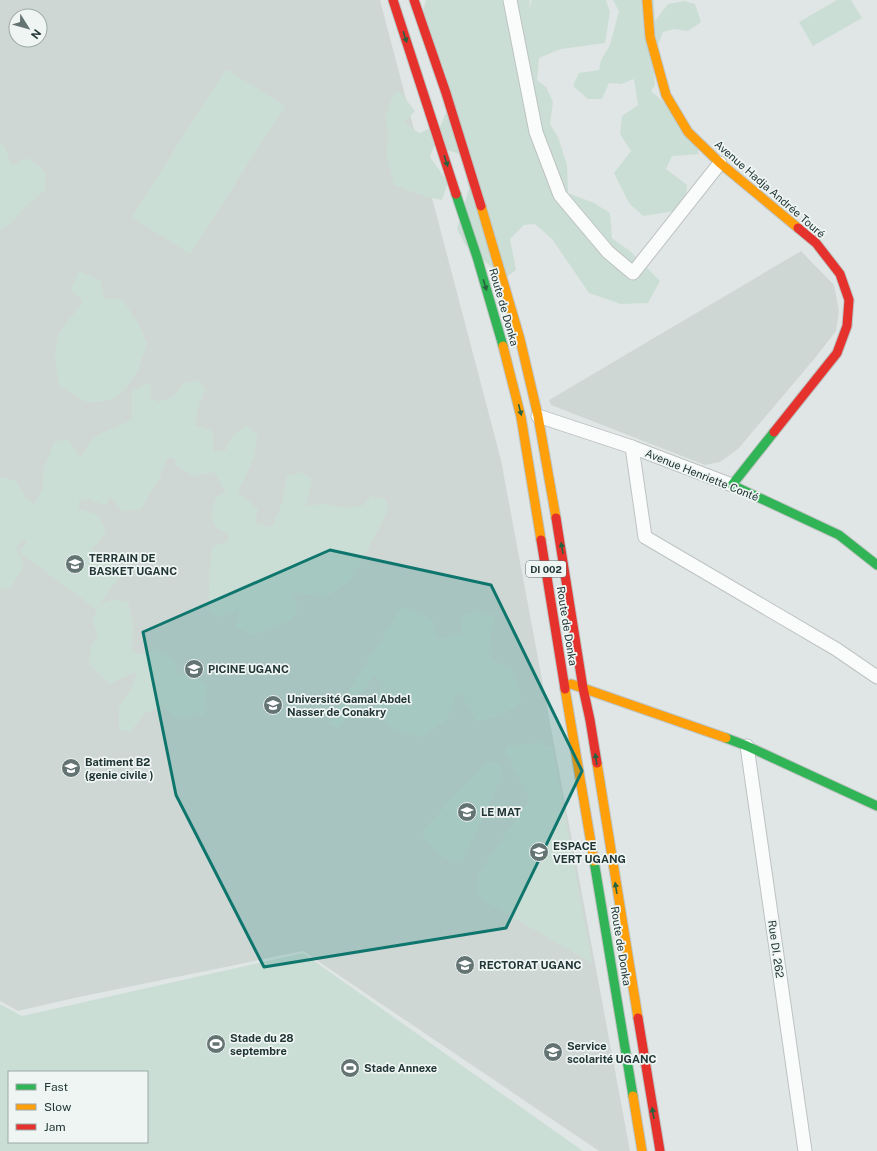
<svg xmlns="http://www.w3.org/2000/svg" width="877" height="1151" viewBox="0 0 877 1151" font-family="'Public Sans',sans-serif">
<style>
.built{fill:#cfd7d5;fill-rule:evenodd}
.green{fill:#cbded5;fill-rule:evenodd}
.lines{fill:none;stroke-linecap:round;stroke-linejoin:round}
.street-casing{stroke:#bdc3c2;stroke-width:15}
.fast-casing{stroke:#bdc3c2;stroke-width:11}
.slow-casing{stroke:#bdc3c2;stroke-width:11}
.jam-casing{stroke:#bdc3c2;stroke-width:11}
.street{stroke:#fafbfb;stroke-width:13}
.fast{stroke:#30b455;stroke-width:9}
.slow{stroke:#ff9f0a;stroke-width:9}
.jam{stroke:#e5322d;stroke-width:9}
.oneway{fill:#266240}
.marked{fill:#0f766e;fill-opacity:0.2;stroke:#0f766e;stroke-width:3;stroke-linejoin:round}
.labels{text-anchor:middle;dominant-baseline:central;stroke-width:3.5;stroke-linejoin:round;paint-order:stroke}
.shield{fill:#eef5f3;stroke:#5e6f6e;stroke-width:1}
.shield-label{font-size:10px;font-weight:bold;fill:#213635}
.street-label{font-size:11px;fill:#213635;stroke:#eef5f3}
.poi-label{font-size:11px;font-weight:bold;fill:#213635;stroke:#eef5f3;text-anchor:start}
</style>
<rect width="100%" height="100%" fill="#e0e6e5"/>
<g class="built">
<path d="M0,0H380L501,460L630,1151H599L303,951L79,997L18,1011L0,1001ZM16,16H40V40H16Z"/>
<path d="M801,251L834,285L839,311L836,331L815,358L738,449L720,462L705,465L551,405L549,400Z"/>
</g>
<g class="green">
<path d="M426,0H530L529,9L532,0H606L610,12L605,43L561,49L539,58L537,80L546,87L553,102L550,124L558,137L567,165L568,193L594,203L610,213L612,238L631,252L660,281L648,303L621,304L589,293L552,239L535,224L524,225L510,239L516,270L505,278L466,246L457,229L469,189L460,154L434,146L430,157L448,182L442,200L427,197L394,185L386,153L389,134L385,119L393,95L399,91L415,111L404,123L420,133L428,129H439L453,97L418,30Z"/>
<path d="M613,0H654L655,21L668,4L684,1L695,4L701,22L688,31L674,29L663,32L653,58L655,85L651,91L690,125L699,154L672,156L666,169L687,185L686,198L675,211L643,216L629,203L614,173L631,151L620,134L622,116L638,105L634,79L621,84L609,83L602,99H588L573,86L579,73L599,70L601,60L610,45L619,11Z"/>
<path d="M837,0H851L862,18L813,46L799,22Z"/>
<path d="M226,69L285,106L190,254L132,217Z"/>
<path d="M0,144L4,146L11,164H17L26,158L35,163L45,172V190L28,204L10,224L0,229Z"/>
<path d="M79,271L101,281L104,299H122L138,323L147,344L137,372L124,390L112,400L89,403L59,386L55,358L58,335L83,301L71,290Z"/>
<path d="M199,380L205,389L197,411L195,425L212,431L214,452L226,450L232,436L247,425L257,434C257,455 247,473 238,492L258,509L255,523L272,527L282,503L287,476L301,472L312,480L306,506L322,504L346,508L364,505L371,496L385,499L388,509L376,534L351,580L327,596L290,592L298,609L291,619L260,633L251,634L236,627L239,609L217,618L210,612C208,590 209,568 213,546L226,542L230,535L216,528L211,514L216,497L226,492L214,472L194,476L177,466L174,458H167L160,477L141,509L123,511L110,497L106,506L89,499L79,500V509L98,515L106,532L97,544L91,549L123,572L96,609L19,552L27,541L21,540L16,548L24,566L12,586L0,590V477L16,481L25,497L34,505L42,490L44,469L54,442L68,439L81,458L91,440L100,434L132,420V391L151,382L150,398L159,402L174,396L184,383Z"/>
<path d="M115,599L128,602L133,625L131,651L143,655L158,650L173,658L179,674L192,675L208,686L203,715L177,717L162,706L145,713L130,732L119,730V707L130,691L138,671L109,684L89,664L91,647L98,635L92,620L100,604Z"/>
<path d="M401,608L411,609L432,620L437,639L462,634L463,615L477,611L496,616L490,633L492,661L511,667L518,683L521,701L505,714L476,722L462,695L457,693L448,718L422,737L392,730L377,709L381,681L374,675L339,729L328,724Z"/>
<path d="M542,742H543L544,747L552,746L592,963L485,901C473,890 476,881 483,867L530,799L510,760L505,755L506,749L508,746Z"/>
<path d="M487,762C497,761 503,767 502,777L465,857L461,861C444,863 432,847 423,836V832L425,828Z"/>
<path d="M303,953L583,1151H0V1004L22,1016ZM9,1072H147V1142H9Z"/>
</g>
<g class="lines">
<g class="street-casing">
<g id="street">
<path d="M510,0L536,132L560,195L608,252L633,273L720,163"/>
<path d="M538,416L632,447L732,485"/>
<path d="M632,447L645,537L836,649L877,677"/>
<path d="M747,746L805,1151"/>
</g>
</g>
<g class="fast-casing">
<g id="fast">
<path d="M456,194L477,257L503,346"/>
<path d="M774,432L732,485L839,535L877,565"/>
<path d="M726,738L747,746L877,806"/>
<path d="M594,861L633,1096"/>
</g>
</g>
<g class="slow-casing">
<g id="slow">
<path d="M647,0L650,37L666,95L688,132L720,163L798,228"/>
<path d="M481,206L520,339L538,416L556,518"/>
<path d="M503,346L521,417L541,540"/>
<path d="M571,684L726,738"/>
<path d="M565,689L594,861"/>
<path d="M597,763L638,1018"/>
<path d="M633,1096L642,1151"/>
</g>
</g>
<g class="jam-casing">
<g id="jam">
<path d="M393,0L456,194"/>
<path d="M414,0L446,93L481,206"/>
<path d="M774,432L837,353L847,326L849,300L840,274L816,243L798,228"/>
<path d="M556,518L583,688L590,720L597,763"/>
<path d="M541,540L565,689"/>
<path d="M638,1018L660,1151"/>
</g>
</g>
<use href="#street" class="street"/>
<use href="#fast" class="fast"/>
<use href="#slow" class="slow"/>
<use href="#jam" class="jam"/>
</g>
<defs><path id="oneway-solid" d="M-6-.8H1V-3.2L6.5 0L1 3.2V.8H-6Z"/></defs>
<g class="oneway">
<use href="#oneway-solid" transform="translate(405 37) rotate(72)"/>
<use href="#oneway-solid" transform="translate(446 161) rotate(72)"/>
<use href="#oneway-solid" transform="translate(485 285) rotate(73)"/>
<use href="#oneway-solid" transform="translate(520 410) rotate(76)"/>
<use href="#oneway-solid" transform="translate(562 548) rotate(-100)"/>
<use href="#oneway-solid" transform="translate(596 759) rotate(-99)"/>
<use href="#oneway-solid" transform="translate(616 888) rotate(-99)"/>
<use href="#oneway-solid" transform="translate(653 1113) rotate(-99)"/>
</g>
<path class="marked" d="M330,550L491,585L582,771L506,928L264,967L176,795L143,632Z"/>
<defs>
<g id="university-disc" transform="scale(1)"><circle r="9.5" fill="#647473" stroke="#eef5f3"/><path d="M0-5L7-2L0 1L-7-2ZM-4 1L0 2.5L4 1V4Q0 6-4 4Z" fill="#fff"/></g>
<g id="stadium-disc" transform="scale(1)"><circle r="9.5" fill="#647473" stroke="#eef5f3"/><path d="M0-5a6.5 5 0 1 0 0 10a6.5 5 0 1 0 0-10ZM-3.5-1.8h7v3.6h-7Z" fill="#fff"/></g>
</defs>
<g fill-rule="evenodd">
<use href="#university-disc" x="75" y="564"/>
<use href="#university-disc" x="194" y="669"/>
<use href="#university-disc" x="273" y="705"/>
<use href="#university-disc" x="71" y="768"/>
<use href="#university-disc" x="467" y="812"/>
<use href="#university-disc" x="539" y="852"/>
<use href="#university-disc" x="465" y="965"/>
<use href="#stadium-disc" x="216" y="1044"/>
<use href="#university-disc" x="553" y="1052"/>
<use href="#stadium-disc" x="350" y="1068"/>
</g>
<g class="labels">
<rect class="shield" x="526" y="561" width="40" height="16" rx="3"/>
<g class="shield-label">
<text x="546" y="569">DI 002</text>
</g>
<g class="street-label">
<text transform="translate(770 189) rotate(41)">Avenue Hadja Andrée Touré</text>
<text transform="translate(504 307) rotate(74)">Route de Donka</text>
<text transform="translate(702 475) rotate(22)">Avenue Henriette Conté</text>
<text transform="translate(567 626) rotate(81)">Route de Donka</text>
<text transform="translate(621 946) rotate(81)">Route de Donka</text>
<text transform="translate(776 949) rotate(82)">Rue DI. 262</text>
</g>
<g class="poi-label">
<text x="89" y="558">TERRAIN DE<tspan x="89" dy="13">BASKET UGANC</tspan></text>
<text x="208" y="669">PICINE UGANC</text>
<text x="287" y="699">Université Gamal Abdel<tspan x="287" dy="13">Nasser de Conakry</tspan></text>
<text x="85" y="762">Batiment B2<tspan x="85" dy="13">(genie civile )</tspan></text>
<text x="481" y="812">LE MAT</text>
<text x="553" y="846">ESPACE<tspan x="553" dy="13">VERT UGANG</tspan></text>
<text x="479" y="965">RECTORAT UGANC</text>
<text x="230" y="1038">Stade du 28<tspan x="230" dy="13">septembre</tspan></text>
<text x="567" y="1046">Service<tspan x="567" dy="13">scolarité UGANC</tspan></text>
<text x="364" y="1068">Stade Annexe</text>
</g>
</g>
<rect x="8" y="1071" width="140" height="72" fill="#eef5f3" stroke="#9ca9a7"/>
<rect x="16" y="1084" width="20" height="6" fill="#30b455" stroke="#9ca9a7"/>
<text x="44" y="1091" font-size="12" fill="#213635">Fast</text>
<rect x="16" y="1104" width="20" height="6" fill="#ff9f0a" stroke="#9ca9a7"/>
<text x="44" y="1111" font-size="12" fill="#213635">Slow</text>
<rect x="16" y="1124" width="20" height="6" fill="#e5322d" stroke="#9ca9a7"/>
<text x="44" y="1131" font-size="12" fill="#213635">Jam</text>
<g transform="translate(28 28) rotate(127)"><circle r="19" fill="#eef5f3" stroke="#9ca9a7"/>
<path d="M0-3L7 15L0 10L-7 15Z" fill="#647473"/>
<text y="-6" font-size="11" font-weight="bold" text-anchor="middle" fill="#213635">N</text>
</g>
</svg>
